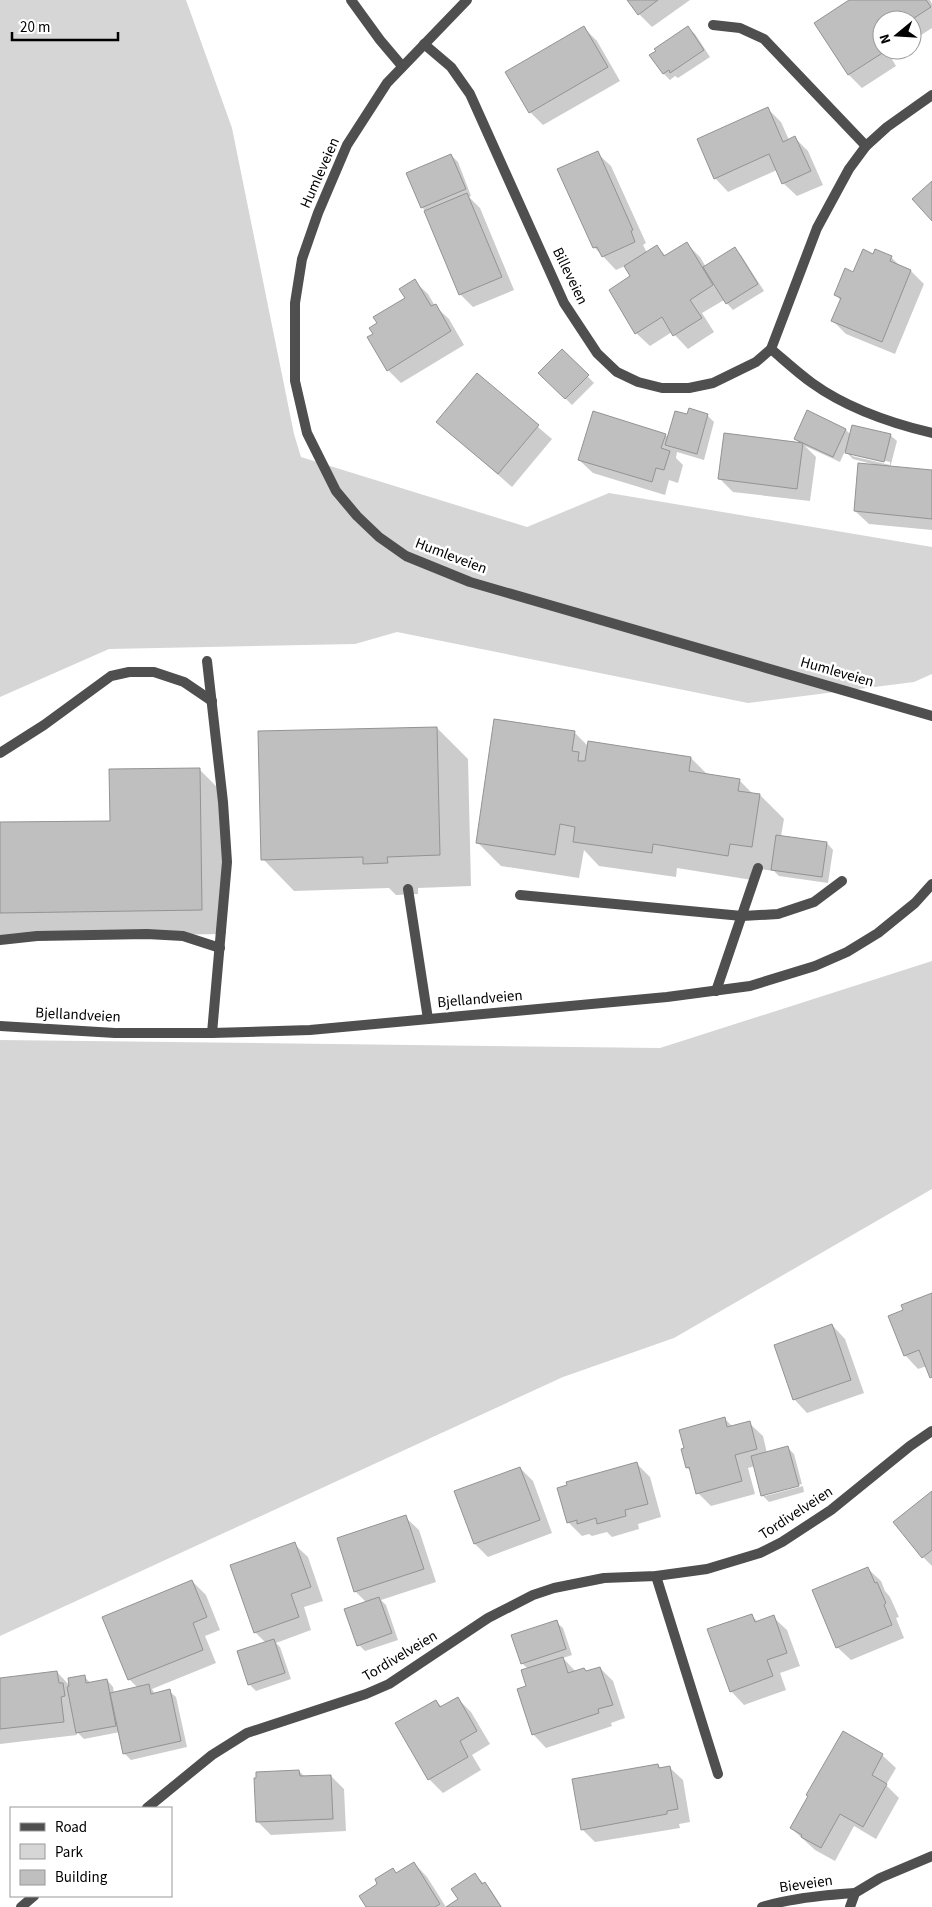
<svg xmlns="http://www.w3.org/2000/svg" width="932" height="1907" viewBox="0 0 932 1907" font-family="'Source Sans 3',sans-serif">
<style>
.green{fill:#d6d6d6}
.shadow{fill:#0003;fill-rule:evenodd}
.building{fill:#bfbfbf;stroke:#939393}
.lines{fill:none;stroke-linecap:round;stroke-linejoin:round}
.lane{stroke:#4f4f4f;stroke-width:10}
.street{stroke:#4f4f4f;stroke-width:10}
.labels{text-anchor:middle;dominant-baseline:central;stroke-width:5;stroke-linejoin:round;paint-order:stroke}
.street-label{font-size:15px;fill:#000;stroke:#fff}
</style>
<rect width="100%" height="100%" fill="#fff"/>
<g class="green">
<path d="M0,0H186L232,128L294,434L301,457L527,527L609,493L932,547V674L914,682L748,703L397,632L355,644L109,649L0,697Z"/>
<path d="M932,961V1189L674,1338L563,1377L0,1636V1040L660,1048Z"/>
</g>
<g class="shadow">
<path d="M629,0H690L652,27L639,14Z"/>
<path d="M851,0H930L932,4V28L912,41V20H882V50H898L890,56L896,66L862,88L849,75L815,23Z"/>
<path d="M583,27L597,41L620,81L543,125L530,112Z"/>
<path d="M688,28L695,34L710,57L678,78L675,76L670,80L663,73Z"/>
<path d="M768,109L781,122L789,140L795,138L808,151L823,185L797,196L783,183L777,170L728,192L715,178Z"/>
<path d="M597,153L611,166L646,243L643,245L647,253L657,247L666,256L686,243L700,257L706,267L735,249L741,255L764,291L733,310L724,300L702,313L714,332L688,349L672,332L650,346L636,333L632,277L625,266L616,270L594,247Z"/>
<path d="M451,155L458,162L471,196L469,197L480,208L514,290L473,307L460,294L425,211L422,207Z"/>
<path d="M873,255L891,257L901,267L911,271L924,284L895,354L846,334L833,321L841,301L836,295L854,273Z"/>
<path d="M414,281L428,294L435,306L449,319L464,345L401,383L388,370L375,335L378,323L406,299Z"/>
<path d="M562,350L594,383L572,405L540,373Z"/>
<path d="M477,375L552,439L512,487L438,422Z"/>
<path d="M707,415L714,422L704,460L677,452L676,458L683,465L678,483L669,480L665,495L593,473L579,460L665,435L669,438L688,416Z"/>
<path d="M846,430L851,435H890L897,441L890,468L932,472V530L869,524L855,511L876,465L853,459L845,451L840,462L805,446L816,457L810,501L733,492L719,478L801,444L795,438ZM852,453L890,462V465L852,456Z"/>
<path d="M437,728L468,759L471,886L418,888V894L396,895L389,888L294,891L263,859Z"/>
<path d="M574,732L588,746L691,758L708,775L739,780L753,794L760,795L784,819L781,836L827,843L833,850L828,883L779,876L774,871L754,868L752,880L677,868L676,877L599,866L584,850L579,878L501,866L477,842Z"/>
<path d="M199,769L224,794L226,934L0,937V824L111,822Z"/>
<path d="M932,1294V1378L927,1366L918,1369L905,1355V1311Z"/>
<path d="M832,1325L845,1339L864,1393L807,1413L794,1399Z"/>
<path d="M724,1418L733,1427L749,1423L763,1436L767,1453L788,1448L794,1454L802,1484L765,1494V1496L803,1486L804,1492L769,1502L762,1495L755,1466L748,1468L755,1494L711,1506L698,1493L692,1472L687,1468L682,1450Z"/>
<path d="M636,1463L650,1477L661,1517L638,1524L639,1529L612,1537L607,1532L592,1536L589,1534L582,1536L568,1522Z"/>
<path d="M520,1468L533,1481L552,1533L488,1557L475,1544Z"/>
<path d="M932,1492V1566L923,1557Z"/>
<path d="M405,1517L419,1530L436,1582L381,1600L386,1605L398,1640L365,1651L359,1645L367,1603L355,1591Z"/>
<path d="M294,1544L308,1557L323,1601L304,1607L311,1630L276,1643L280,1647L291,1679L256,1691L249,1684L266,1643L255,1632Z"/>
<path d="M867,1568L881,1581L885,1591L890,1597L899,1617L896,1618L904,1638L851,1660L837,1647Z"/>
<path d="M192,1581L206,1595L220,1630L205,1636L216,1663L152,1689L155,1694L169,1691L176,1697L187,1747L131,1760L124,1753L120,1732L84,1739L76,1731L77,1735L0,1744V1679L57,1672L70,1686L84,1677L91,1683L107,1680L113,1687L114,1693L138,1688L130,1680L104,1618Z"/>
<path d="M751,1615L758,1622L773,1617L787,1630L800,1666L780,1673L786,1690L744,1705L731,1691Z"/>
<path d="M556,1622L563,1628L572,1655L563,1658L576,1672L584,1669L587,1672L600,1668L613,1681L625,1718L611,1723L612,1726L546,1748L533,1734L528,1687V1669L522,1663Z"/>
<path d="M457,1698L471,1712L490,1744L472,1755L481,1770L443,1793L429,1779L397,1724L436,1701L442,1707Z"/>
<path d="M882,1755L896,1768L886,1785L899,1798L876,1839L854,1826L835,1861L815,1850L791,1828Z"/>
<path d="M658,1765L661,1769L669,1767L683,1780L690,1822L679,1824L680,1828L595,1842L582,1829Z"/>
<path d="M299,1771L305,1777L331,1776L344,1789L346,1831L271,1835L257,1821Z"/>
<path d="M414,1863L427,1877L446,1907H367L397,1874Z"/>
<path d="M475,1875L491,1890L502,1907H448L460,1900Z"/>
</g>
<g class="building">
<path d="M627,0H658L638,15Z"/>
<path d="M849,0H926L931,7L911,20H882V39L877,42L884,52L848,75L814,23Z"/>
<path d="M584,26L608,67L529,113L505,72Z"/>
<path d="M688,26L704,50L670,73L669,70L663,74L649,55L656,51L654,49Z"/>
<path d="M768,107L783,142L795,136L811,171L782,184L769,154L714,179L697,139Z"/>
<path d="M598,151L633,230L631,231L635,242L602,257L597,247L593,248L557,169Z"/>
<path d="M451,154L466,189L421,208L406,173Z"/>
<path d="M932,181V221L912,199Z"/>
<path d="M467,193L502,277L459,295L424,211Z"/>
<path d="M687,242L713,285L690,300L702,318L673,336L662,317L635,334L609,290L630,276L624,266L657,245L664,256Z"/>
<path d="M735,247L758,284L726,304L703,267Z"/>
<path d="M863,249L873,254L875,249L892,256L890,261L911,270L882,342L831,321L841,298L834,295L845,268L853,272Z"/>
<path d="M415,279L431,306L436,304L451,331L387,371L367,337L373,334L369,328L377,323L373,317L405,298L399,289Z"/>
<path d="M562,349L589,375L565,399L538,373Z"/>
<path d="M477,373L539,425L498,474L436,422Z"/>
<path d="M689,408L708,414L697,454L665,445L675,411L687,414Z"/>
<path d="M807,410L846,429L833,457L794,439Z"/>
<path d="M593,411L666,434L661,448L670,451L664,470L656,468L652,482L578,460Z"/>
<path d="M852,425L891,434L884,462L845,453Z"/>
<path d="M724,433L803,443L797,489L718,479Z"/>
<path d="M858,463L932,470V519L854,511Z"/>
<path d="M494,719L575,731L572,751L579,752L578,761H585L588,741L691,757L689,771L740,779L738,791L760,794L752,847L730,844L728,856L653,844L652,853L573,842L575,827L560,824L555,855L476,843Z"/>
<path d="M437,727L440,855L387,857L388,863L363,864V857L261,860L258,731Z"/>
<path d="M200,768L202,910L0,913V822L110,821L109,769Z"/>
<path d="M776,835L827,842L822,877L771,870Z"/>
<path d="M932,1293V1377L930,1378L919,1350L904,1356L888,1316L903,1310L901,1305Z"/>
<path d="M832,1324L851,1380L793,1400L774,1345Z"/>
<path d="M725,1417L727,1427L750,1421L757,1449L735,1455L742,1481L696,1494L689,1467L686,1468L681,1449L684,1448L679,1430Z"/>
<path d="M788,1446L799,1486L761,1496L751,1456Z"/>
<path d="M637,1462L648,1504L625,1510L626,1516L597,1524L596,1518L577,1524V1520L567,1523L557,1488L567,1485L566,1482Z"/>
<path d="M520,1467L540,1520L474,1544L454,1491Z"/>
<path d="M932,1491V1550L922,1558L893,1522Z"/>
<path d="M406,1515L424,1569L354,1592L337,1538Z"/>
<path d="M295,1542L311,1587L291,1594L299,1617L254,1633L230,1565Z"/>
<path d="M868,1567L875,1583L877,1582L886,1603L884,1605L892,1625L836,1648L812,1590Z"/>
<path d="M192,1580L207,1617L193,1623L203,1650L128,1680L102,1617Z"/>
<path d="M379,1597L392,1633L357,1646L344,1609Z"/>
<path d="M752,1614L755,1622L774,1615L787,1653L767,1660L773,1676L730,1692L707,1629Z"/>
<path d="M557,1620L566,1649L521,1664L511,1635Z"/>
<path d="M274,1639L285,1673L248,1685L237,1651Z"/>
<path d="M563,1657L568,1673L584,1668L586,1671L600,1667L613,1705L598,1709L599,1713L532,1735L517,1689L526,1686L521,1670Z"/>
<path d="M57,1671L59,1683H63L65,1696L61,1697L64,1722L0,1729V1678Z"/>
<path d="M85,1675L86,1683L107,1679L116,1726L76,1733L67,1687L69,1686L68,1678Z"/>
<path d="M149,1684L151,1694L170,1689L181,1741L123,1754L110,1693Z"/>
<path d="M458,1697L477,1731L460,1741L468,1757L428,1780L395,1723L436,1700L440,1707Z"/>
<path d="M843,1731L883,1754L872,1775L887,1784L863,1827L840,1814L821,1848L801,1837L802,1835L790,1828L808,1796L806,1795Z"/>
<path d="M658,1764L659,1768L670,1766L678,1809L667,1811V1814L581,1830L572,1779Z"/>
<path d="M299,1770L300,1776L331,1775L333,1819L256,1822L254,1778H256V1772Z"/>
<path d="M414,1862L440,1904L435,1907H366L359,1896L377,1884L375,1879L393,1868L396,1873Z"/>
<path d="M475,1873L482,1884L485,1882L501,1907H446L458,1899L451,1889Z"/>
</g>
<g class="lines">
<g class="lane">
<path d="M771,349C784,360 798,373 812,383C848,409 890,423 932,433"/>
<path d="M207,661L223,802L227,862L212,1033"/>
<path d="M0,753L44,725L111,676L129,672H154L184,682L212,701"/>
<path d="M408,889L428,1019"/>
<path d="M520,895L742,916L778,914L814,902L842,881"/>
<path d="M0,940L37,936L147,934L183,936L220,948"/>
<path d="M716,991L758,868"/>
<path d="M656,1576L718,1774"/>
</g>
<g class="street">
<path d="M351,0L380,40L402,66"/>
<path d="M467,0L387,83L347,145L318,213L302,259L295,303V381L307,433L336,491L357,516L379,537L406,556L470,582L932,716"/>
<path d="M713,25L740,28L764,39L866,146"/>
<path d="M424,44L451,67L470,94L564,303L597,353L617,372L638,382L662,388H689L713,383L756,362L771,349L817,228L849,169L866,146L887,127L932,95"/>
<path d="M0,1026L115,1033H212L310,1030L667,997L750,986L815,966L847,952L878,933L915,903L932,884"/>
<path d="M147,1808L212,1755L247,1733L366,1694L389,1684L488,1618L533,1595L554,1588L604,1578L656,1576L707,1569L760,1553L782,1542L831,1510L910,1446L932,1431"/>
<path d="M21,1907L34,1896"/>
<path d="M762,1907C791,1898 824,1895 855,1893"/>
<path d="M850,1907L855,1893L880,1878L932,1856"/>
</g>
</g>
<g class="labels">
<g class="street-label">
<text transform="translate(320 173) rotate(-66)">Humleveien</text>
<text transform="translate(570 276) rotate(64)">Billeveien</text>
<text transform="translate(451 556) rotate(21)">Humleveien</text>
<text transform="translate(837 672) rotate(16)">Humleveien</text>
<text transform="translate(480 999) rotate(-5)">Bjellandveien</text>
<text transform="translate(78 1015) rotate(3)">Bjellandveien</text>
<text transform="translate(796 1513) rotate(-33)">Tordivelveien</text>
<text transform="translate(400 1656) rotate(-31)">Tordivelveien</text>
<text transform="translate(806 1884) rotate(-8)">Bieveien</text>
</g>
</g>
<rect x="10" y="1807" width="162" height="90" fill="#ffffff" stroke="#999999"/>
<rect x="20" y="1823" width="25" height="8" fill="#4f4f4f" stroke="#999999"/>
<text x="55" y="1832" font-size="15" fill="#000000">Road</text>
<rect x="20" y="1844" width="25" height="15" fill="#d6d6d6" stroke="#999999"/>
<text x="55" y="1857" font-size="15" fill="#000000">Park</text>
<rect x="20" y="1870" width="25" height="15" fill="#bfbfbf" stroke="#999999"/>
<text x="55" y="1882" font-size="15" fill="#000000">Building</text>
<g transform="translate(897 35) rotate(252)"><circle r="24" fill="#ffffff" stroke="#999999"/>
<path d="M0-4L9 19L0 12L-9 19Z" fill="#000000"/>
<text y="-8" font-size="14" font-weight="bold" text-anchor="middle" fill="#000000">N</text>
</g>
<path d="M12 32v8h106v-8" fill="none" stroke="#000000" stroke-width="2.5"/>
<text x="20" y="32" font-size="15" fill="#000000" stroke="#ffffff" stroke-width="4" paint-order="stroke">20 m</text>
</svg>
